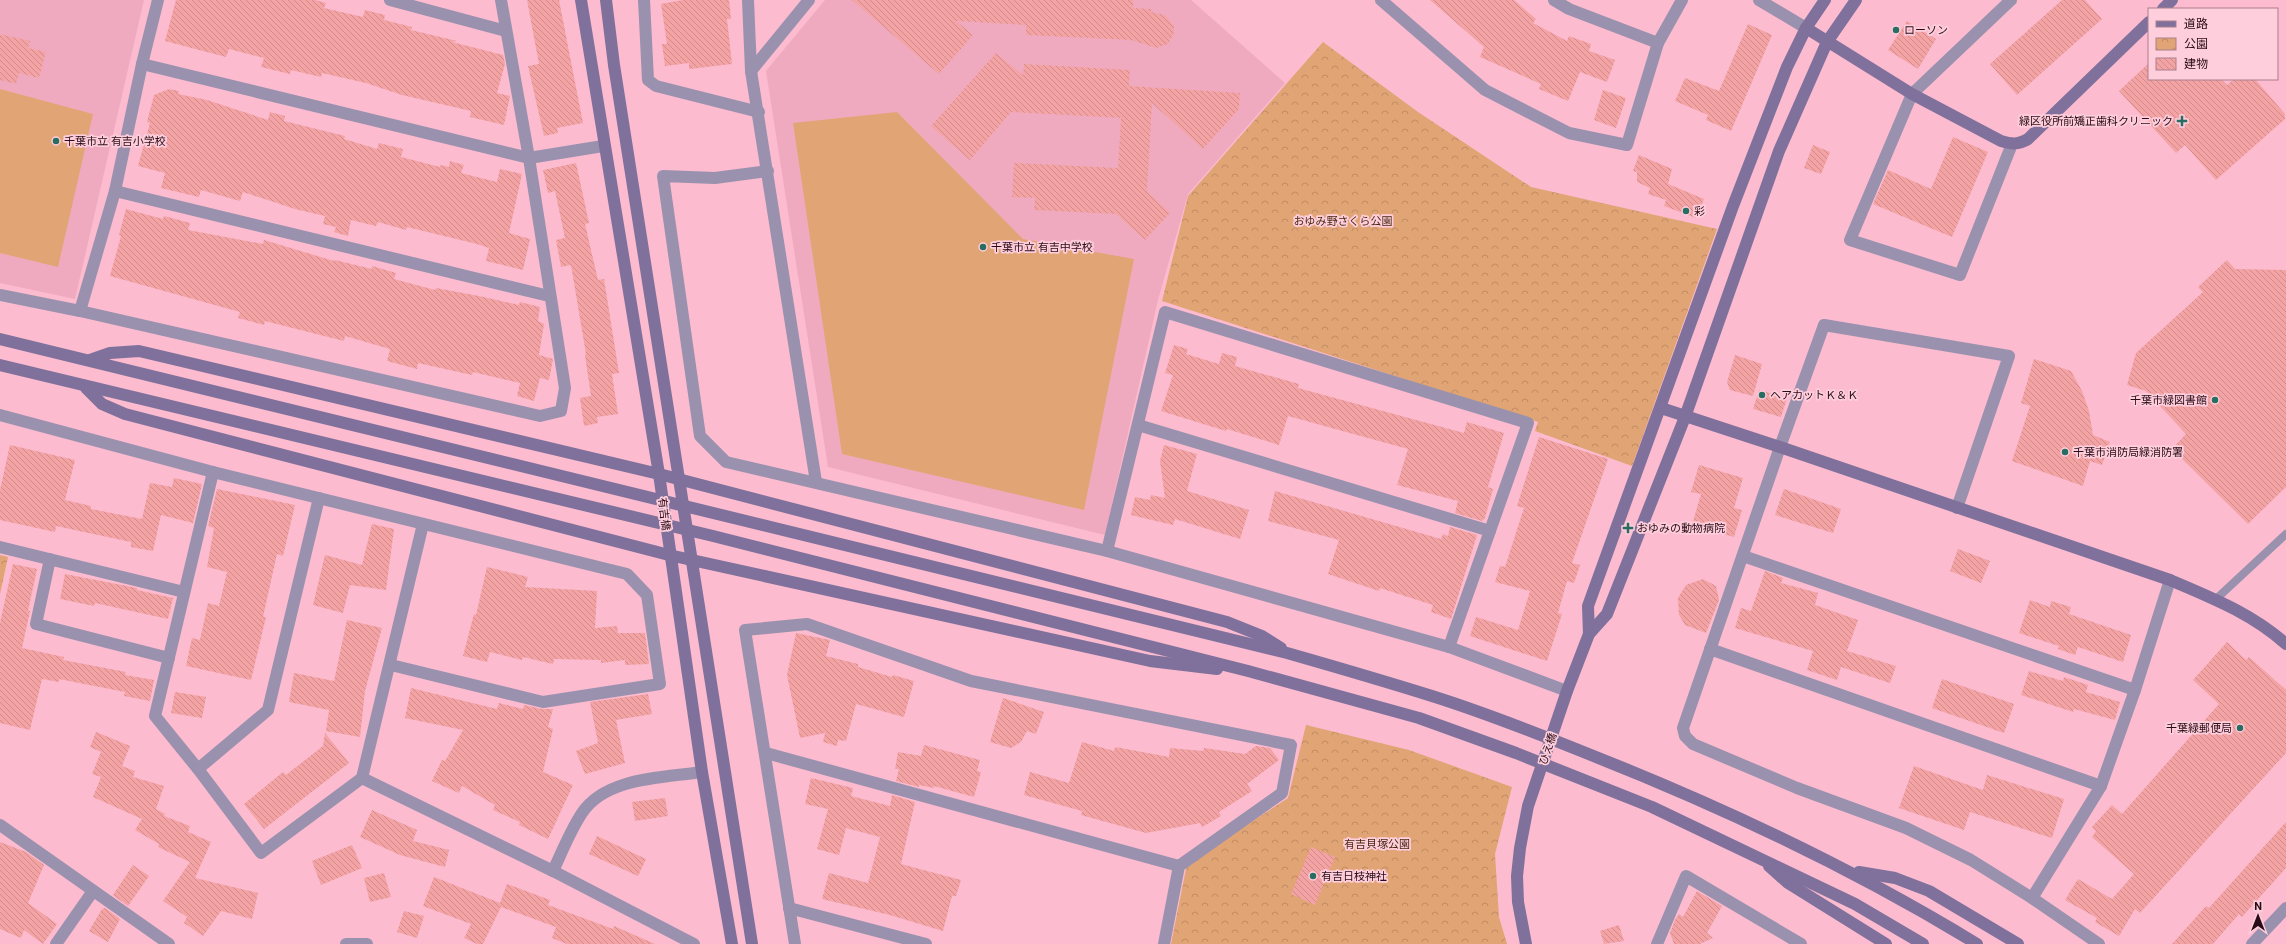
<svg xmlns="http://www.w3.org/2000/svg" width="2286" height="944" viewBox="0 0 2286 944" font-family="Roboto,'Noto Sans JP',sans-serif">
<style>
.built{fill:#f0aac0}
.park{fill:url(#park-crowns)}
.pitch{fill:#e1a474}
.building{fill:url(#building-back-hatch)}
.lines{fill:none;stroke-linecap:round;stroke-linejoin:round}
.lane{stroke:#9991ae;stroke-width:8}
.street{stroke:#9991ae;stroke-width:12}
.secondary{stroke:#7f719c;stroke-width:12}
.poi-dot{fill:#286d61;stroke:#ffcedc;stroke-width:1.5}
.labels{text-anchor:middle;dominant-baseline:central;stroke-width:3.5;stroke-linejoin:round;paint-order:stroke}
.poi-label{font-size:11px;fill:#280c17;stroke:#ffcedc;text-anchor:start}
.park-label{font-size:11px;fill:#47290e;stroke:#ffcedc}
.street-label{font-size:11px;fill:#280c17;stroke:#ffcedc}
</style>
<defs>
<pattern id="park-crowns" width="20" height="18" patternUnits="userSpaceOnUse"><rect width="20" height="18" fill="#e1a474"/><path d="M2 6a3 3 0 1 1 6 0M12 15a3 3 0 1 1 6 0" fill="none" stroke="#c18c64"/></pattern>
<pattern id="building-back-hatch" width="6" height="6" patternUnits="userSpaceOnUse"><rect width="6" height="6" fill="#f4a3a4"/><path d="M-1 5l2 2M0 0l6 6M5-1l2 2" fill="none" stroke="#d18b8c"/></pattern>
</defs>
<rect width="100%" height="100%" fill="#fcbbcf"/>
<g class="built">
<path d="M0,0H144L75,299L0,283Z"/>
<path d="M825,0H1191L1285,83L1188,194L1158,300L1105,535L828,467L766,71Z"/>
</g>
<g class="park">
<path d="M1323,42L1418,112L1531,187L1717,229L1632,466L1535,431L1538,422L1162,301L1188,196Z"/>
<path d="M0,555L8,557L0,594Z"/>
<path d="M1306,725L1409,750L1512,787L1495,854L1499,917L1507,944H1171L1187,864L1288,798Z"/>
</g>
<g class="pitch">
<path d="M0,89L93,114L58,267L0,253Z"/>
<path d="M897,112L1023,239L1134,259L1084,510L842,454L793,123Z"/>
</g>
<g class="building">
<path d="M176,0H315L326,3L324,8L363,17L365,10L385,15L384,20L412,27L411,30L457,41L452,42L503,55L505,64L497,93L510,96L504,125L470,117L471,111L402,95L366,83L322,73L321,77L291,70L290,74L261,67L264,58L229,49L226,57L165,41Z"/>
<path d="M527,0H559L583,123L557,128L558,133L544,136L528,66L539,64Z"/>
<path d="M683,0H729L731,19H727L732,64L689,69V63L665,66L662,44H667L661,4Z"/>
<path d="M852,0H1133V8L1151,9V12L1165,15L1174,26V33L1168,44L1156,48L1131,40L1026,35V25L956,21L973,35L939,74Z"/>
<path d="M1430,0H1514L1536,19L1533,23L1567,41L1569,36L1591,44L1589,51L1615,60L1607,82L1580,72L1568,101L1539,89L1541,84L1480,57L1484,47Z"/>
<path d="M2062,0H2085L2102,19L2017,95L1990,64Z"/>
<path d="M1907,21L1936,39L1918,69L1888,50Z"/>
<path d="M1748,24L1772,35L1731,131L1706,120L1708,115L1675,101L1685,78L1719,91Z"/>
<path d="M0,34L30,41L28,48L46,52L39,78L19,73L16,84L0,80Z"/>
<path d="M996,53L1023,75L1024,64L1130,70L1129,86L1240,93L1239,109L1203,149L1152,103L1147,191L1170,213L1145,240L1116,214L1034,210L1035,198L1012,197L1014,163L1118,168L1121,118L1011,112L970,160L931,126Z"/>
<path d="M2149,63V79H2221L2227,85L2234,79H2255L2285,114V119L2216,180L2185,145L2176,153L2119,91Z"/>
<path d="M169,89L179,91L178,94L207,100L268,120L270,112L285,116L284,121L345,136L344,139L377,149L379,143L403,149L401,157L440,167V165L449,167L450,161L464,165L461,173L497,182L500,169L522,174L509,233L530,239L523,270L486,261L489,248L477,244L407,227L406,230L378,222L376,226L351,220L348,236L334,232L336,227L323,224L325,216L295,209L243,192L240,201L201,190L199,197L161,188L165,173L138,166L150,123L147,122L154,95Z"/>
<path d="M1603,90L1626,98L1616,128L1594,120Z"/>
<path d="M1953,137L1988,152L1952,237L1873,204L1888,170L1931,189Z"/>
<path d="M1813,145L1830,152L1821,174L1804,168Z"/>
<path d="M1639,155L1672,169L1668,184L1704,199L1696,218L1664,206L1666,200L1648,194L1650,188L1637,182V172L1633,171Z"/>
<path d="M576,163L589,223L585,224L598,280L604,279L619,373L612,374L618,414L597,417L598,423L584,426L580,398L591,396L585,355L586,354L571,265L561,267L556,240L565,238L555,191L548,193L543,170Z"/>
<path d="M126,209L163,219L164,216L190,223L188,230L263,244L264,240L334,261L335,260L372,269V266L396,273L394,279L435,290L436,288L479,296L519,305L520,302L540,307L538,321L544,324L539,355L553,359L549,380L540,378L534,401L517,396L520,383L473,372L472,375L418,363L417,369L387,361L390,349L345,336L344,341L265,321L264,325L238,318L240,312L110,276L121,236L119,235Z"/>
<path d="M2227,260L2235,269L2286,270V487L2248,524L2172,449L2186,434L2146,391L2127,385L2136,353L2203,292L2198,287Z"/>
<path d="M1174,345L1188,349L1186,354L1219,364L1222,353L1237,357L1235,366L1299,384L1298,388L1464,433L1467,422L1504,433L1488,487L1493,489L1485,518L1482,521L1455,513L1458,501L1397,485L1408,449L1288,416L1279,445L1227,429L1226,431L1161,411L1173,375L1165,373Z"/>
<path d="M1735,355L1762,364L1753,396L1730,390L1727,382Z"/>
<path d="M2034,359L2071,371L2082,391L2089,411L2093,435L2110,442L2102,465L2090,461L2083,486L2012,461L2030,406L2021,403Z"/>
<path d="M1759,390L1787,398L1781,417L1753,409Z"/>
<path d="M1539,437L1608,459L1572,563L1580,565L1574,583L1567,581L1558,613L1562,614L1547,661L1470,636L1476,617L1518,630L1530,591L1495,582L1500,566L1505,567L1524,508L1517,506Z"/>
<path d="M10,445L75,460L65,500L91,506V509L142,519L150,483L172,487L174,478L202,484L193,523L161,515L153,551L131,547V542L56,526L55,532L0,520V490Z"/>
<path d="M1164,445L1197,454L1187,491L1249,510L1240,539L1175,519L1173,525L1131,515L1135,497L1150,500L1151,495L1165,498L1160,461Z"/>
<path d="M1699,465L1743,478L1734,508L1742,510L1734,537L1692,525L1701,494L1691,492Z"/>
<path d="M217,489L295,505L283,556L277,554L263,617H266L251,680L186,666L192,638L200,640L208,603L219,606L227,572L207,567L214,528L208,526Z"/>
<path d="M1784,489L1841,509L1833,533L1775,515Z"/>
<path d="M1275,491L1441,539L1443,534L1448,536L1450,527L1477,535L1451,619L1431,612L1433,605L1380,588L1379,591L1328,574L1339,540L1268,521Z"/>
<path d="M372,524L394,529L386,590L350,585L343,613L313,605L325,555L362,565Z"/>
<path d="M1958,549L1990,561L1981,583L1950,571Z"/>
<path d="M13,564L37,569L28,611H30L22,648L64,657L63,660L126,672L125,675L154,680L150,701L124,696L125,692L59,679V682L42,679L30,730L0,723V623Z"/>
<path d="M487,567L528,577L525,587L597,591L595,628L617,626L618,633H645L649,664L625,665V660L601,663V660L554,659L553,664L523,657L522,660L490,652L487,662L463,656L474,614L476,615Z"/>
<path d="M1765,571L1783,578L1781,583L1818,593L1815,605L1858,620L1847,651L1896,666L1890,683L1841,667L1837,680L1807,670L1813,651L1735,628L1741,608L1751,611Z"/>
<path d="M65,574L137,588V590L173,598L168,619L95,603L94,606L60,599Z"/>
<path d="M1703,579L1716,586L1719,600L1706,633L1685,625L1679,615L1678,598L1686,585Z"/>
<path d="M2030,600L2050,607L2051,601L2071,607L2069,614L2131,635L2123,662L2078,647L2075,655L2058,649L2059,646L2019,633Z"/>
<path d="M347,620L382,628L365,691L360,737L326,731L329,710L289,702L294,673L334,681Z"/>
<path d="M796,633L830,640L826,656L858,664V667L892,677L893,675L914,681L904,717L856,704L846,741L838,740L837,746L823,742L825,733L800,738L787,675Z"/>
<path d="M2227,642L2246,660L2249,657L2286,690V753L2140,913L2135,909L2119,936L2095,922L2097,918L2065,900L2078,879L2112,899L2134,874L2092,837L2096,831L2092,827L2112,805L2122,814L2219,704L2193,680Z"/>
<path d="M2029,671L2063,681L2064,677L2088,685L2086,692L2120,702L2115,720L2074,709L2073,712L2021,695Z"/>
<path d="M1942,679L2014,704L2004,733L1932,708Z"/>
<path d="M411,688L497,709L499,703L523,709L524,705L542,709H553L548,727L553,729L543,772L573,785L548,839L519,825L520,822L493,810L495,805L462,786L459,793L432,781L442,760L445,761L463,730L405,718Z"/>
<path d="M175,692L206,697L202,718L171,713Z"/>
<path d="M648,694L652,714L616,720L625,763L585,774L576,751L598,743L590,702Z"/>
<path d="M1003,698L1044,712L1036,734L1027,731L1021,742L1011,748L990,742Z"/>
<path d="M96,732L130,746L122,766L135,771L133,777L164,786L156,809L165,814L164,816L190,826L188,832L211,842L195,878L258,893L252,919L221,911L203,936L184,923L187,917L163,901L190,862L158,847L159,844L135,830L142,819L93,797L101,777L92,774L101,752L90,747Z"/>
<path d="M325,733L349,763L264,829L244,804L283,772L286,775L323,746Z"/>
<path d="M1082,742L1114,751L1115,747L1169,757L1170,748L1203,751L1204,748L1245,754L1256,746L1270,748L1279,760L1247,784L1252,791L1219,812L1221,816L1202,827L1200,823L1146,833L1081,815L1082,811L1024,795L1030,772L1069,783Z"/>
<path d="M924,745L980,760L977,771L981,772L974,797L934,786V788L919,785V787L896,781L899,769H895L898,752L921,756Z"/>
<path d="M1914,766L1983,790L1987,775L2064,799L2052,838L1970,812L1964,830L1899,808Z"/>
<path d="M811,778L853,788L851,796L890,806L892,795L915,802L901,864L961,880L956,896H952L943,931L890,915L822,899L829,873L868,883L880,837L846,828L839,855L817,849L828,809L805,804Z"/>
<path d="M665,798L668,816L635,821L632,802Z"/>
<path d="M372,810L417,830L413,841L449,850L445,867L400,855L360,837Z"/>
<path d="M2286,822V868L2242,917L2239,914L2213,944H2172L2206,906L2209,908Z"/>
<path d="M597,836L646,859L638,876L589,854Z"/>
<path d="M0,842L26,852L44,865L28,903L57,924L43,944L24,930L21,938L0,929Z"/>
<path d="M352,845L362,868L321,885L312,861Z"/>
<path d="M1311,847L1335,857L1315,905L1291,894Z"/>
<path d="M133,865L149,876L128,906L113,895Z"/>
<path d="M384,873L391,897L370,902L364,878Z"/>
<path d="M434,877L500,903L507,884L550,900L548,905L613,929L614,926L655,944H567L552,938L556,927L501,907L483,944H477L464,938L471,924L423,906Z"/>
<path d="M1697,891L1722,906L1707,933L1713,938L1700,944H1674L1670,933L1675,920L1679,914L1683,917Z"/>
<path d="M105,908L120,919L108,942L89,931L102,909Z"/>
<path d="M404,911L424,916L417,938L397,932Z"/>
<path d="M1619,925L1624,941L1604,944L1600,931Z"/>
</g>
<g class="lines">
<path class="lane" d="M2215,600L2286,534"/>
<g class="street">
<path d="M390,0L506,31"/>
<path d="M644,0L648,80L656,86L759,112"/>
<path d="M748,0L751,71L816,482"/>
<path d="M1381,0L1485,90L1569,133L1627,145L1658,43L1682,0"/>
<path d="M1554,0L1569,9L1658,43"/>
<path d="M1759,0L1806,28"/>
<path d="M2011,0L1912,94L1850,240L1960,275L2012,144"/>
<path d="M142,64L529,158L603,146"/>
<path d="M751,71L809,0"/>
<path d="M768,171L715,178L663,176L700,436L726,462L1107,551L1449,647L1567,691"/>
<path d="M115,191L549,296"/>
<path d="M0,295L80,311L115,191L142,64L158,0"/>
<path d="M80,311L540,416L561,411L565,388L529,158L501,0"/>
<path d="M0,415L213,472L627,574L647,595L660,684L543,702L391,665"/>
<path d="M1138,425L1490,531"/>
<path d="M213,472L155,716L198,769L261,853L362,778L423,524"/>
<path d="M1957,508L2009,356L1824,325L1780,447L1683,728L1685,736L1693,744L1797,788L1906,828L1971,860L2032,898L2101,786L2135,690L2170,580"/>
<path d="M0,547L184,592"/>
<path d="M1107,551L1165,312L1528,423L1449,647"/>
<path d="M1743,556L2135,690"/>
<path d="M50,559L36,624L169,658"/>
<path d="M1710,649L2101,786"/>
<path d="M766,753L1179,866"/>
<path d="M198,769L268,710L319,498"/>
<path d="M362,778L553,871L694,944"/>
<path d="M0,825L169,944"/>
<path d="M553,871C562,852 570,831 582,813C606,777 663,778 702,772"/>
<path d="M2032,898L2099,944"/>
<path d="M789,908L926,944"/>
<path d="M56,944L93,891"/>
<path d="M346,944H367"/>
<path d="M795,944L745,630L807,624L971,681L1291,745L1282,793L1179,866L1164,944"/>
<path d="M1657,944L1686,876L1801,944"/>
<path d="M2252,944L2286,908"/>
</g>
<g class="secondary">
<path d="M581,0L659,474L702,772L732,944"/>
<path d="M606,0L614,65L752,944"/>
<path d="M2163,9L2172,0"/>
<path d="M1806,28L1912,94L2001,141C2012,144 2018,145 2028,139L2149,22"/>
<path d="M0,339L1287,653C1336,667 1384,681 1432,696C1486,713 1539,734 1591,755C1725,808 1854,869 1977,944"/>
<path d="M90,360L110,353L139,351L659,474L1227,622L1262,636L1281,648"/>
<path d="M0,365L713,536L1248,671L1419,718L1516,753L1652,807L1855,904L1923,944"/>
<path d="M86,388L102,404L125,414L669,555L1150,661L1217,669"/>
<path d="M1661,408L1780,447L2170,580C2212,598 2251,613 2286,644"/>
<path d="M1589,634L1588,606L1733,206L1787,67L1806,28L1825,0"/>
<path d="M1769,866L1788,883L1886,944"/>
<path d="M1859,872L1895,878L1929,891L2018,944"/>
<path d="M1526,944L1518,902L1517,876L1520,848L1528,806L1567,691L1589,634L1607,614L1685,417L1779,151L1827,42L1856,0"/>
</g>
</g>
<g class="poi-dot">
<circle cx="1896" cy="30" r="4"/>
<path d="M2180 115h4v4h4v4h-4v4h-4v-4h-4v-4h4z"/>
<circle cx="56" cy="141" r="4"/>
<circle cx="1686" cy="211" r="4"/>
<circle cx="983" cy="247" r="4"/>
<circle cx="1762" cy="395" r="4"/>
<circle cx="2215" cy="400" r="4"/>
<circle cx="2065" cy="452" r="4"/>
<path d="M1626 522h4v4h4v4h-4v4h-4v-4h-4v-4h4z"/>
<circle cx="2240" cy="728" r="4"/>
<circle cx="1313" cy="876" r="4"/>
</g>
<g class="labels">
<g class="poi-label">
<text x="1904" y="30">ローソン</text>
<text x="2173" y="121" text-anchor="end">緑区役所前矯正歯科クリニック</text>
<text x="64" y="141">千葉市立 有吉小学校</text>
<text x="1694" y="211">彩</text>
<text x="991" y="247">千葉市立 有吉中学校</text>
<text x="1770" y="395">ヘアカットＫ＆Ｋ</text>
<text x="2207" y="400" text-anchor="end">千葉市緑図書館</text>
<text x="2073" y="452">千葉市消防局緑消防署</text>
<text x="1637" y="528">おゆみの動物病院</text>
<text x="2232" y="728" text-anchor="end">千葉緑郵便局</text>
<text x="1321" y="876">有吉日枝神社</text>
</g>
<g class="park-label">
<text x="1343" y="221">おゆみ野さくら公園</text>
<text x="1377" y="844">有吉貝塚公園</text>
</g>
<g class="street-label">
<text transform="translate(664 514) rotate(83)">有吉橋</text>
<text transform="translate(1548 749) rotate(-71)">ひえ橋</text>
</g>
</g>
<rect x="2148" y="8" width="130" height="72" fill="#ffcedc" stroke="#a9808d"/>
<rect x="2156" y="21" width="20" height="6" fill="#7f719c" stroke="#a9808d"/>
<text x="2184" y="28" font-size="12" fill="#280c17">道路</text>
<rect x="2156" y="38" width="20" height="12" fill="url(#park-crowns)" stroke="#a9808d"/>
<text x="2184" y="48" font-size="12" fill="#280c17">公園</text>
<rect x="2156" y="58" width="20" height="12" fill="url(#building-back-hatch)" stroke="#a9808d"/>
<text x="2184" y="68" font-size="12" fill="#280c17">建物</text>
<g transform="translate(2258 916)" stroke="#ffcedc" stroke-width="3" paint-order="stroke">
<path d="M0-3L7 15L0 10L-7 15Z" fill="#280c17"/>
<text y="-6" font-size="11" font-weight="bold" text-anchor="middle" fill="#280c17">N</text>
</g>
</svg>
